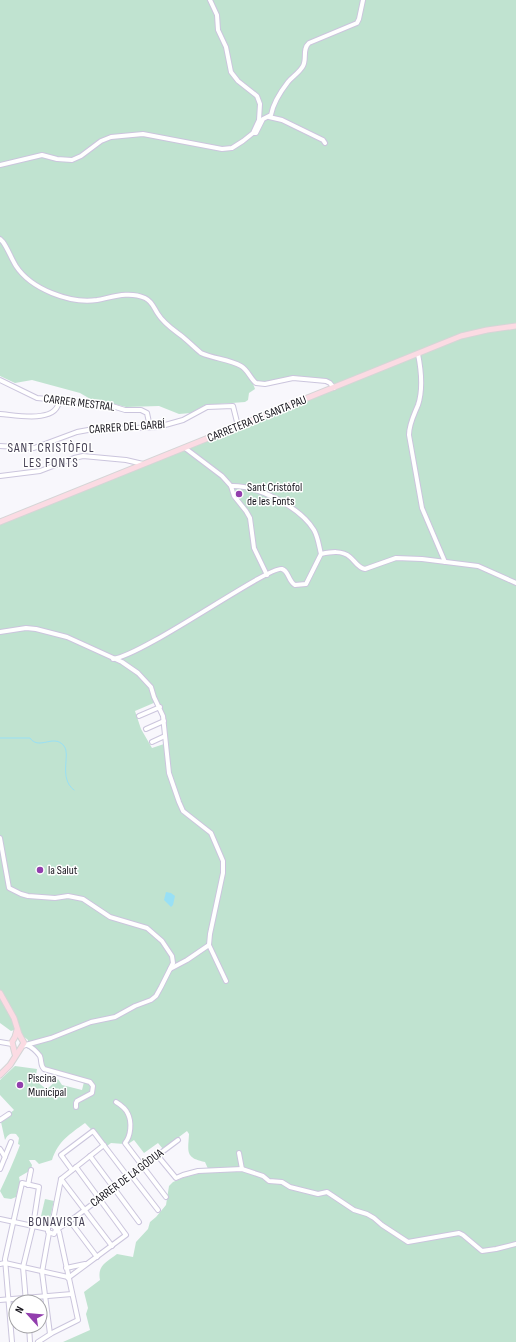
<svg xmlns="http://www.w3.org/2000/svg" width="516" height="1342" viewBox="0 0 516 1342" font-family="'Sofia Sans Condensed',sans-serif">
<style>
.green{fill:#c0e3d0;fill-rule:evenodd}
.water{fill:#99e0f5}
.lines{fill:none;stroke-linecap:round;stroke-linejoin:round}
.stream{stroke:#99e0f5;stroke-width:1}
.minor-casing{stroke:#cbc5dd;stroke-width:6}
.major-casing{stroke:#d5d5d6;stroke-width:7}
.minor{stroke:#fff;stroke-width:4}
.major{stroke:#fbdbe3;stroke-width:5}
.poi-dot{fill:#923ead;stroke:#fff;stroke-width:1.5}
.labels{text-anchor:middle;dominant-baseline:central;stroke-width:3;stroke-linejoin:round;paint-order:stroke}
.street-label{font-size:12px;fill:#15131b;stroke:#fff}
.poi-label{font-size:12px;fill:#15131b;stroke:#fff;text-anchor:start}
.neighbourhood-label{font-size:13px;letter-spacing:1px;fill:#464155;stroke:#fff}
</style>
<rect width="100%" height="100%" fill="#f8f7fc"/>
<g class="green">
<path d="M0,0H516V1342H63L90,1330L86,1314L88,1308L84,1292L100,1280C97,1265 107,1262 117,1254L133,1257L136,1242L148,1229L150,1222L156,1217L166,1205L169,1186L173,1182L185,1177L209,1171L205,1162C185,1158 188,1152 189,1134L187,1131L163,1149L158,1143L144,1153L134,1140L125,1146L124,1144L111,1143L107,1146L85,1123C70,1134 58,1141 52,1160L39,1164L35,1160H29L32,1165L31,1170L19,1177L20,1182L16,1197L11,1199L4,1198L0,1191C7,1176 14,1161 20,1145L18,1144L19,1138L16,1134C10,1133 8,1134 5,1140L1,1122L10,1116L9,1114L14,1110L0,1095V1080L15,1066L37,1069L35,1080L46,1089L35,1097L45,1091L58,1079L62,1085L82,1090L84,1082L67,1078L43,1069L38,1055L27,1048L28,1040L23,1036L20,1028L11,1031L0,1023V524L331,391L328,384C319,380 301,378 291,379C277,380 264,390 252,381L255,389L249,393L248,400L245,402L205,405L191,413L179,414L159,406L126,407L110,403L92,400L80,393L32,380L15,383L0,376ZM156,702L161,714L164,744L152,748L141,729L135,711Z"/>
<path d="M45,1199L54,1201L50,1218L41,1216Z"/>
</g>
<path class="water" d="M166,892L171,893L175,896L173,905L171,907L164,900Z"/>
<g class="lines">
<path class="stream" d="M0,738H30C39,751 54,733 64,746C71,755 58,778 74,790"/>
<g class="minor-casing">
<g id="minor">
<path d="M269,117L282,120L323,140L325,143"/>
<path d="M254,133H256L263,119L271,115C273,104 281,91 288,82C293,76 299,73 303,66C307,59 302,49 309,43L357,23L359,19L363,0"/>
<path d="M0,165L42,155L57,159L72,160L81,156L101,141L111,137L143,134L222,149L232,148L243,141L253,133L259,120L260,104L257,96L238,81L231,72L226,47L218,30L217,15L210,0"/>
<path d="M0,239L3,242C8,249 11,258 16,266C31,289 70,304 97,300C113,297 129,291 145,298C152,301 154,308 158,314C164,324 174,330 183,337C189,342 195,348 201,353C214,359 229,359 241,366C248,370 250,378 256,383L265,384L293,378L326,381L330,383L334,388"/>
<path d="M418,354C421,369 423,390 418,405C414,415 409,424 409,435L422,508L445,562"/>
<path d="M0,380L37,398L109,405L125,410H141L147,413L150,427"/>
<path d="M0,414C16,415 58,424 59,400"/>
<path d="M0,446L34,448L77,432L88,430L158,427L183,420L207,407L233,406L238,426"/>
<path d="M185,448L222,476L231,486L234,496L246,511L250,518L254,548L267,575"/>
<path d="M0,476L40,471L74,458L83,456L126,460L143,464"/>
<path d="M231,486C257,485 300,507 314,530C318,537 319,546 321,554"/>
<path d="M0,632L26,628L36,629L67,637L122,662L138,673L151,687L154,697L163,716L169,773L179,802L183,811L211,833L223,861V873L210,934L209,945L226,981"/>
<path d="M113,659C146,654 269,565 282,569C289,571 288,581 295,585L306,584L321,554C331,552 342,550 350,557C355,561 358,568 365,569L396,558L422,559L478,566L516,583"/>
<path d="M139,716L160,707"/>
<path d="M146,729L164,721"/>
<path d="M152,742L165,736"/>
<path d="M0,838L9,888L21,894L28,896L55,898L68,896L83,899L110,917L147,928L162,941L172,956L173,963L161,987L156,996L151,1000L135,1006L115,1017L91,1022L51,1038L22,1046"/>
<path d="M170,969L187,960L209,945"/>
<path d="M0,1042L12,1044"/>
<path d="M27,1045C32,1047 37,1052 40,1056C42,1061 40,1065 44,1069L90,1082L93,1086L92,1093L77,1101L76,1103V1107"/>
<path d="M116,1102C121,1105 126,1109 128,1114C132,1122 131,1136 125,1143L166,1197"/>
<path d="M0,1120L9,1114"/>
<path d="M0,1149L5,1157"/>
<path d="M239,1153L242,1169"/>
<path d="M157,1155L176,1178L183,1175L198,1171L242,1169L263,1176L269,1181L282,1182L290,1187L318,1194L327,1192L354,1210L367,1214L374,1218L382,1225L408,1242L459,1233L463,1235L482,1251L496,1249L516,1244"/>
<path d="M90,1156L139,1222"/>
<path d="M0,1169L11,1142"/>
<path d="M72,1170L61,1155L93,1131L128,1177"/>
<path d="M131,1175L158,1210"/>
<path d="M61,1179L112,1246"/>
<path d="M28,1185L31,1170"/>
<path d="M0,1219L47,1229"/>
<path d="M70,1221L97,1257"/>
<path d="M52,1225L61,1179L104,1145"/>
<path d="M56,1228H59L70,1221L178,1140"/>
<path d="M49,1233L42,1272L50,1334"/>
<path d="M0,1264L5,1263L68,1277"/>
<path d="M66,1268L85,1264"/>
<path d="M68,1278L126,1235L76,1167"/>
<path d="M0,1300L72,1294"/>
<path d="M29,1326L30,1342"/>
<path d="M12,1342L5,1259L22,1183L39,1187L33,1226L23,1267L26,1302"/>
<path d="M38,1342L52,1333L78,1320L59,1232L52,1225L48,1226V1232L54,1234L56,1230"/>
</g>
</g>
<g class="major-casing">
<g id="major">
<path d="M0,522L461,336L487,330L516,326"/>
<path d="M0,993L14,1018L19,1034L24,1043L10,1065L0,1075"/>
<path d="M15,1054L12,1042L15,1037L17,1030"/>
</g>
</g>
<use href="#minor" class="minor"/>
<use href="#major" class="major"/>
</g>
<g class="poi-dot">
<circle cx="239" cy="494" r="4"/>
<circle cx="40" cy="870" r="4"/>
<circle cx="20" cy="1085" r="4"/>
</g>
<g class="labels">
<g class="street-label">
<text transform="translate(79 403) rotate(7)">CARRER MESTRAL</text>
<text transform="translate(257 419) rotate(-22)">CARRETERA DE SANTA PAU</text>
<text transform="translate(127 427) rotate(-4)">CARRER DEL GARBÍ</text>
<text transform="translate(127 1178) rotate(-37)">CARRER DE LA GÓDUA</text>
</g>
<g class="poi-label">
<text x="247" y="487">Sant Cristòfol<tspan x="247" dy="14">de les Fonts</tspan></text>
<text x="48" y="870">la Salut</text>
<text x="28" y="1078">Piscina<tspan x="28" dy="14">Municipal</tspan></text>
</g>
<g class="neighbourhood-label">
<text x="51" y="448">SANT CRISTÒFOL<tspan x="51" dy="15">LES FONTS</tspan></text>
<text x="57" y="1222">BONAVISTA</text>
</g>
</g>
<g transform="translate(28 1314) rotate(297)"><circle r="19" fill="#ffffff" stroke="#a1a1a4"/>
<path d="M0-3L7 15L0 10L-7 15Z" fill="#923ead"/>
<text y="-6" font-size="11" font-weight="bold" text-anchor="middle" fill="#15131b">N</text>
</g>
</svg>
